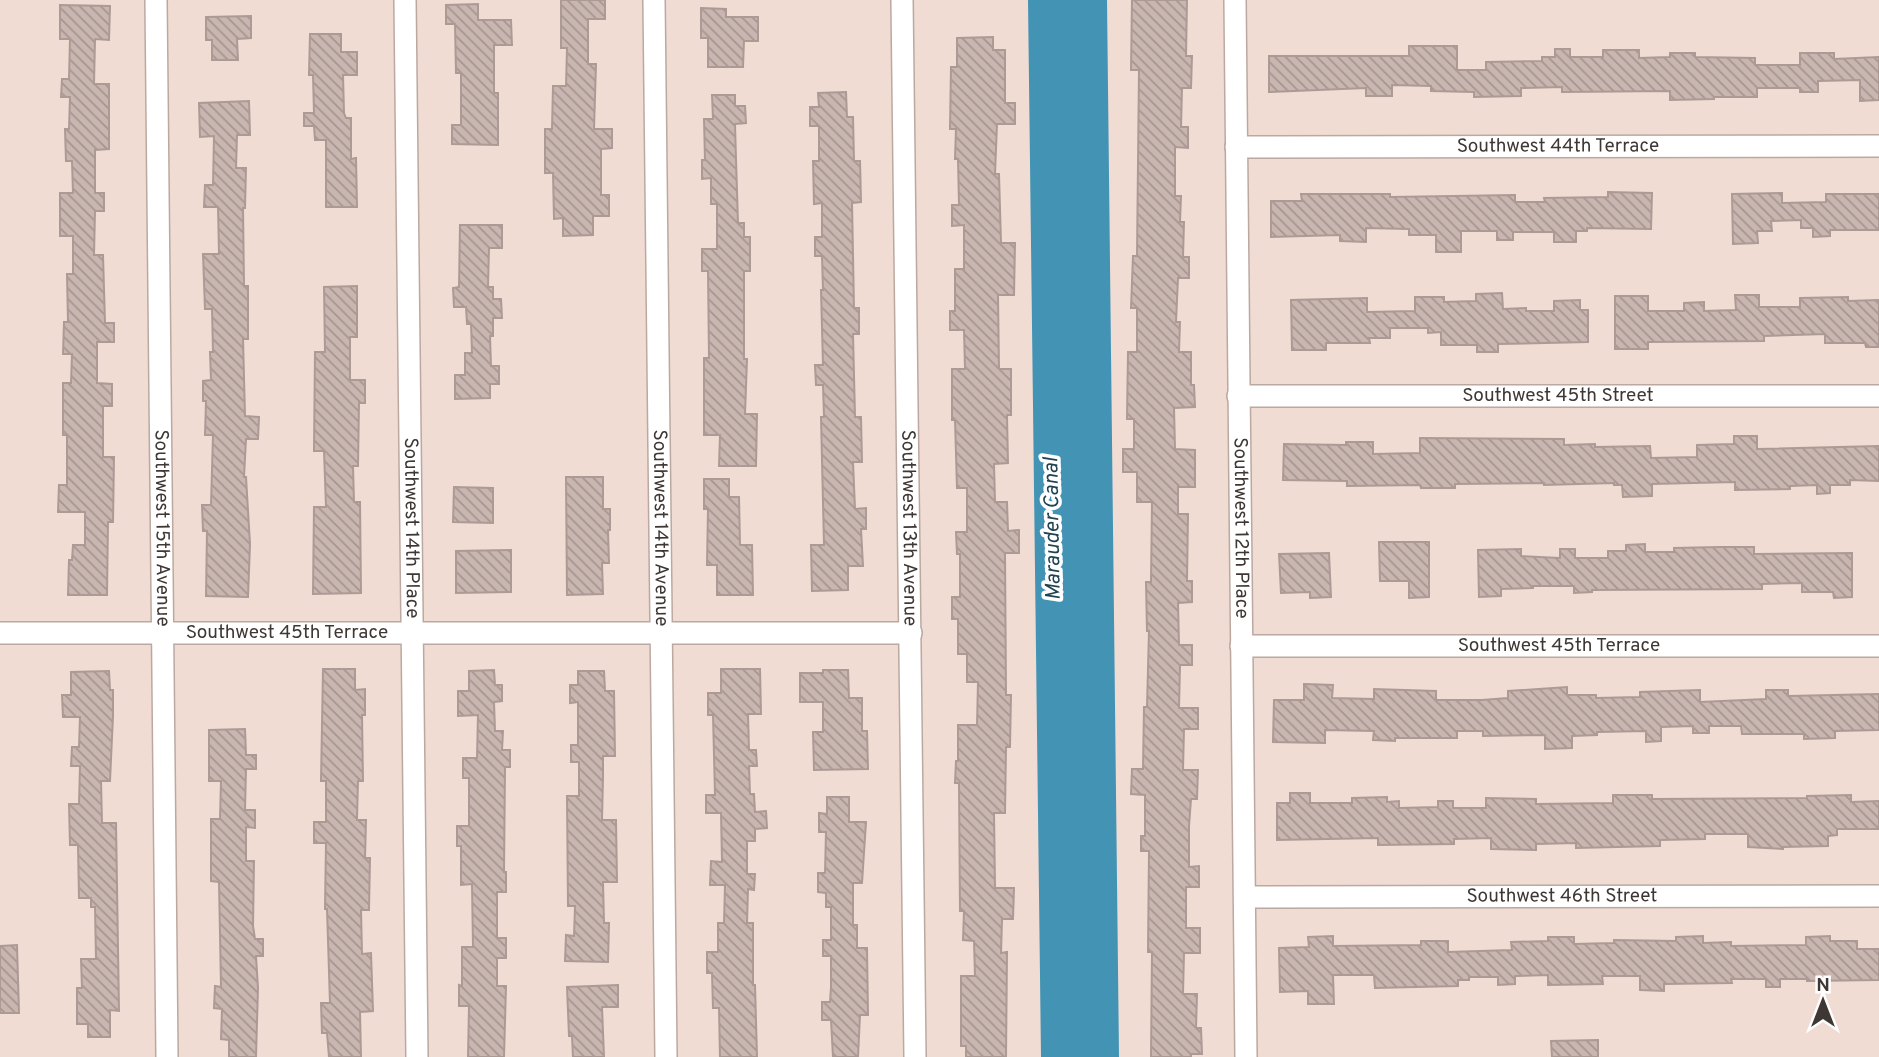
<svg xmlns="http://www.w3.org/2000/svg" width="1879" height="1057" viewBox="0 0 1879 1057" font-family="Overpass,sans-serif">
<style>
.water{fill:#4393b5}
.building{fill:url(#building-back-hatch);stroke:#ae9a95;stroke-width:2}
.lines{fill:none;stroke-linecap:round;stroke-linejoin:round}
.minor-casing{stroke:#bba9a1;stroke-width:24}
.minor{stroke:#fff;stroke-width:21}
.labels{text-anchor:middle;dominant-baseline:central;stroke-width:7;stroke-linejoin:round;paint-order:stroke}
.street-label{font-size:19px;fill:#3f3734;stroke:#fff}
.water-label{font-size:21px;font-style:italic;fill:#1f4352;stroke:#fff}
</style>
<defs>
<pattern id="building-back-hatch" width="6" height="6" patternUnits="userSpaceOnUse" patternTransform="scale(1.75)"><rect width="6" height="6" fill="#cab6b0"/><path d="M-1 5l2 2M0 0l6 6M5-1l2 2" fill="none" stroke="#a59590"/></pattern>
</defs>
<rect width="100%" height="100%" fill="#f0dcd3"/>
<path class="water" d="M1028,0H1107L1119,1057H1041Z"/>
<g class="building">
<path d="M561,0H605V19H588V64H596L594,129H612V148L601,149V195H609V216H593V235L563,236V218L554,219L553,173H545V129H552L553,86H566L567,48H561Z"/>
<path d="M1132,0H1187L1186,56H1192L1191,88H1182L1181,127H1188V148L1175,147V196H1181L1180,222H1184L1183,257H1189V278H1178L1176,322H1180L1179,352H1191V385H1194L1195,407L1174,408L1175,449L1195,450V487H1178V514H1188L1187,581H1192V602L1178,603L1179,645H1192V665H1180L1179,708H1198V729H1184L1183,770H1198L1197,799H1191L1189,826V867L1199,866V887H1186V928H1200V953H1184L1183,994H1197L1196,1028H1201L1202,1054H1191V1057H1151L1152,952H1148L1149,851H1141V836H1145V795L1131,794L1132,769H1143L1144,707H1147L1149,631H1147L1146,582H1151L1152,502H1137V472H1123V449H1134V419H1127L1128,352H1137V308H1131L1133,256H1137L1139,70H1131Z"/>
<path d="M478,4V20H511L512,45H494V93H498V145L452,144V125H461V73H456L455,24H446V5Z"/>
<path d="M60,5L110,6L109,40L95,39L94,84H109V149L95,150V193H104V211H95L94,255H103L105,323H114V342H97V383L112,384V406H103V457H114L113,522H108L107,595H68L69,560H72L73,545H85V512H58L59,485H67V435H63V383H71L72,354H63L64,322H68L67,274H73V236H60V193H73L72,161H66L65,129H69L70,97H61L62,79H69L70,39H60Z"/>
<path d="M701,8L726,9V17H758V41H744L743,67H708V38H701Z"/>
<path d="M251,16V38L237,39L238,60H212V40H206V17Z"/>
<path d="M310,34H341V52H357V75H343L344,113L346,118H351V159L356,158L357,207H326V140H315L314,126H304V113H314L313,75H309Z"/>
<path d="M993,37V50H1005V103H1015V124H997L995,174H999L1001,243H1015L1014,295H998L999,369H1011V415H1007L1008,463L994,464L995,502H1007L1008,531L1019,530V553H1005L1006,695H1011L1010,747H1006L1005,813H994L995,888H1014L1013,919H1002L1001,953L1007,952L1006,1057H966V1046H961V976H975L974,941L963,940L964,911H960L959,783H955L956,761H958V725H977L978,682H967V654H958V619H952V597H960V554H957L956,532H967V488H957L955,420H952V369H965L964,330H950V311H955V269H964V225L952,226V205H959L958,159H955L956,129H950L951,67H957V38Z"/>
<path d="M1409,46H1457V70H1486V62L1542,61V57H1555V49H1570V57H1603V50H1639V58L1670,57V53H1695V57L1755,58V65H1800V53H1834V59L1879,57V100L1860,101V80L1818,81V92H1800V88H1757V97H1714V99L1670,100V91L1562,92V87L1521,88V96L1474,97V92L1431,91V86L1392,85V96H1366V88L1269,92V56H1409Z"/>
<path d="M846,92L847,117H853L854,161H860L861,202L852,203L854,308H859V334H853L855,417H861L862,462H853L855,509L866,508V529H861L863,566H848V590L812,591L811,545H824L821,417H824L823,385H816L815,365H823L821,290H823L822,256H815V237H822V203L814,204L813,161H819V126H810V107H819L818,93Z"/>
<path d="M712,95H735V106H745L746,123L735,124L736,159L738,223H744V237H750V271H744V359H747L745,414H757L756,466H719L720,435H704V358H709L708,271H702V249H717V204H711V178L702,179V160H705L704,119H713Z"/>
<path d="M249,101L250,135H237L236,168H246L245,208H243L244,286H248V339H243L245,416L259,417L258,439H246L244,477H246L250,544L248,597L206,596L207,531H203L202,505H211L213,435H205L206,401H203V381L211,380L210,352H213L212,309H205L203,254H219L218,207H204L205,185H213L214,136L200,137L199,103Z"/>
<path d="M1608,192L1652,193L1651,229L1587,228V231H1576V242H1554V232H1513V240H1497V231H1461V252H1436V235H1409V229L1366,228V242L1340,241V235L1271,237V201H1302L1301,194H1390V197L1515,195V202H1545L1544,198L1608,197Z"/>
<path d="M1782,193V203L1826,202V194H1879V230H1830V236L1813,237V228H1801V220L1771,221L1772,231H1757L1758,243L1733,244L1732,194Z"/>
<path d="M460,225H502V248H489L488,287H493V299H501L502,318H493V336H490L491,366H499V384H490V398L455,399V375H465V353H472L471,324H467L466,307H454L453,288L459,287Z"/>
<path d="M357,286V337H350V380H365V403H359L358,466H353L354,502H360L361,593L313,594L314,507H326L324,451H314L315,352H325L324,287Z"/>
<path d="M1502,293L1503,309L1526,308V311H1554V301L1580,300V310H1588V342L1498,344V352H1477V345H1441V332L1428,333V328H1390V338H1369L1370,343H1326V350H1292L1291,300L1367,298V312L1415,311V297H1444V302L1476,301V294Z"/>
<path d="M1735,295H1759V307H1800V298L1848,297V301L1879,300V347H1866L1865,343H1825V334L1764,336V341L1648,342V349H1615V296H1648V311H1684V303L1704,302V311L1736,310Z"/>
<path d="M1734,436H1757V449L1879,446V481L1850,480V485H1830V493L1817,494V485L1790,486V489L1735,490V482L1652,484V496L1623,497L1622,485H1614V483L1544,485V483L1455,484V488H1421L1420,485L1347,486V481L1283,480L1284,444L1346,445V442H1373V454L1420,453V438L1564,439V445L1595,444V447L1650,446L1651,458L1697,457V445L1734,444Z"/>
<path d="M566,477H603V509H610V530H608L609,563H602L603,594L567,595Z"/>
<path d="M704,479H729V497H739L740,545H752L753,595H717V565H707L708,509H704Z"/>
<path d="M454,487L493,488V523L453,522Z"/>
<path d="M1379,542H1429V597L1409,598V581H1380Z"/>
<path d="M1645,544V552H1674V548L1720,547H1754V554L1852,553V597L1834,598L1833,592H1802V583L1762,584V589L1592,590V592L1574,593V586H1533V588L1501,589V596L1479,597L1478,550L1521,549V556L1560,558V549H1575V558H1608V551H1626V545Z"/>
<path d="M511,550V592L456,593V551Z"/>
<path d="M1329,553L1331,597L1310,598V592L1281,593L1279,554Z"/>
<path d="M323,669H355V690L365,689V715H362L363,781H358L357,820H366L365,858H370L369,910H361L362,954L371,953L373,1011L360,1012L361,1057H329L327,1033H322L321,1003H330L327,909H325L326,843H314V822H326V781H321Z"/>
<path d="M721,669H760L761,714H748L749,750H756L757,766H749L750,794H754L755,812L766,811L767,828L755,829V841H747V874H755L754,890L748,889L747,923H753V985H755L757,1057H720L719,1008H713L712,973H707V952H718V923H724L725,885H710L711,861L722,862L721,813H706V795H715L713,715H708V693H721Z"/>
<path d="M494,670L495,685H502V701L494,702L495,731H503L502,750H510V767H505L504,872H506V892H497V938H506V958H497V986H506L504,1057H468L469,1006H459V985L462,986V947H473L472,884L461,885V846H457V826H469V778H463V758H477L478,715L458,716V691H469V671Z"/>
<path d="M823,670H848L849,698H862V731H867L868,769L814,770L813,732H823V702H800V673H823Z"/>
<path d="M109,671L110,690H113V716L110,781H101L102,823H116L119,1011L110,1010V1037H88V1024H77V988H82L81,959H96L95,907H91V898H79L78,845H70L69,804H79L80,766H71L72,747H79L80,717H63L62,695H71V672Z"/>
<path d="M578,671H604L605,691H614L615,756H603V777L602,820H616L617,882H603L604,923H609L608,962L565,961L566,935L574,936L575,906H568L567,796H579V762H571V745H578V702L570,703V685H578Z"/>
<path d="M1304,684L1333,685L1332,698L1374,699V689L1436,691V700H1482L1508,698V691L1567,687V695H1596V698L1640,697V692L1700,690V702L1766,699V690H1788V696L1879,694V730L1835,731V738L1804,739V734H1742L1741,726H1709V733H1693V726L1661,727V741L1646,742V731L1597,732V735L1572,736V748L1545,749V735L1483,736V731H1457V738H1395V741L1373,740L1374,731L1325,730V743L1273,742L1274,700H1304Z"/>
<path d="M245,729L246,755H256V769H246L245,810H255V828L246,827V861H254L253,926L255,939H263V956H256L258,988L256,1057H229V1040L221,1039L222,1009L214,1008L215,986L221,987L219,882L211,881V819H220L221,781H209V730Z"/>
<path d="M1290,793H1310V803H1352V798L1387,797V802L1399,801V808L1438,807V801H1453V808H1486V798L1536,799V804L1613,803V795H1652V799L1807,798V796L1851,795V802L1879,801V829H1837V835L1828,836V846L1783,847V849L1748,847V834H1705V839L1660,840V846L1576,848V843L1536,844V850L1491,849V838L1454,839V844L1378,845V838L1277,840V803H1290Z"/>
<path d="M827,797H849V822H866L862,883H853V925H857V948H867L868,1015H860L858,1057H833L831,1020H822V1002H830L831,987V956H823V940H831V907H826V893L818,892V873H825L826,832H819V813L827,814Z"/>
<path d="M1333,936V946L1421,945V941H1448V952L1512,950L1511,942L1548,941V937H1574V944L1614,943V940L1676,941V937L1703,936V943L1731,942V946L1806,945V937L1830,936V941H1857V949H1879V980L1807,981V979H1780V987H1766V979H1731L1732,983L1664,984V991L1640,990V976H1602L1603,984L1548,985V975L1515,976V984L1498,985V977H1469V980H1458V986L1375,988L1374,975H1333L1334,1004H1308V991L1280,992L1279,948L1309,947L1308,937Z"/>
<path d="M17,945L19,1013H0V946Z"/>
<path d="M618,985V1007H602L604,1057H573L572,1036H569L567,987Z"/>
<path d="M1598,1040V1057H1552L1551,1041Z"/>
</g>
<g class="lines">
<g class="minor-casing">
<g id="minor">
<path id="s1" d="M156,0L167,1057"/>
<path id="s2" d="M405,0L417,1057"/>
<path id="s3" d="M654,0L666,1057"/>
<path id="s4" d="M902,0L915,1057"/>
<path id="s5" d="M1235,0L1246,1057"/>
<path id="s6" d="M1236,147L1879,146"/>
<path id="s7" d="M1238,396H1879"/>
<path id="s8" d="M0,633H911"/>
<path id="s9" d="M1241,646H1879"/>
<path id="s10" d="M1245,897L1879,896"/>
</g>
</g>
<use href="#minor" class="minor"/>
</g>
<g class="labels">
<g class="street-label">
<text stroke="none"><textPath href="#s6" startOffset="322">Southwest 44th Terrace</textPath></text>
<text stroke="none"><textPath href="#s7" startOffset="320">Southwest 45th Street</textPath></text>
<text stroke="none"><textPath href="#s4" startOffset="528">Southwest 13th Avenue</textPath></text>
<text stroke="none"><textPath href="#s1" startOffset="528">Southwest 15th Avenue</textPath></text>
<text stroke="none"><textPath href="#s2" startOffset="528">Southwest 14th Place</textPath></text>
<text stroke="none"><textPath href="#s3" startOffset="528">Southwest 14th Avenue</textPath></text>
<text stroke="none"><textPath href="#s5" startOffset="528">Southwest 12th Place</textPath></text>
<text stroke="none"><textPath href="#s8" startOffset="287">Southwest 45th Terrace</textPath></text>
<text stroke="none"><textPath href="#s9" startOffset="318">Southwest 45th Terrace</textPath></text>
<text stroke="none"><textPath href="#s10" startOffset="317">Southwest 46th Street</textPath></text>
</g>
<g class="water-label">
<text transform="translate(1053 529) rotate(-91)">Marauder Canal</text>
</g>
</g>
<g transform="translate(1823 1001)" stroke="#ffffff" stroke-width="5" paint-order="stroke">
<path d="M0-5L12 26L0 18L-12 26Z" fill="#3f3734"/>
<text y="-10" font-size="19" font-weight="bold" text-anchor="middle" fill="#3f3734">N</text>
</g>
</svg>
